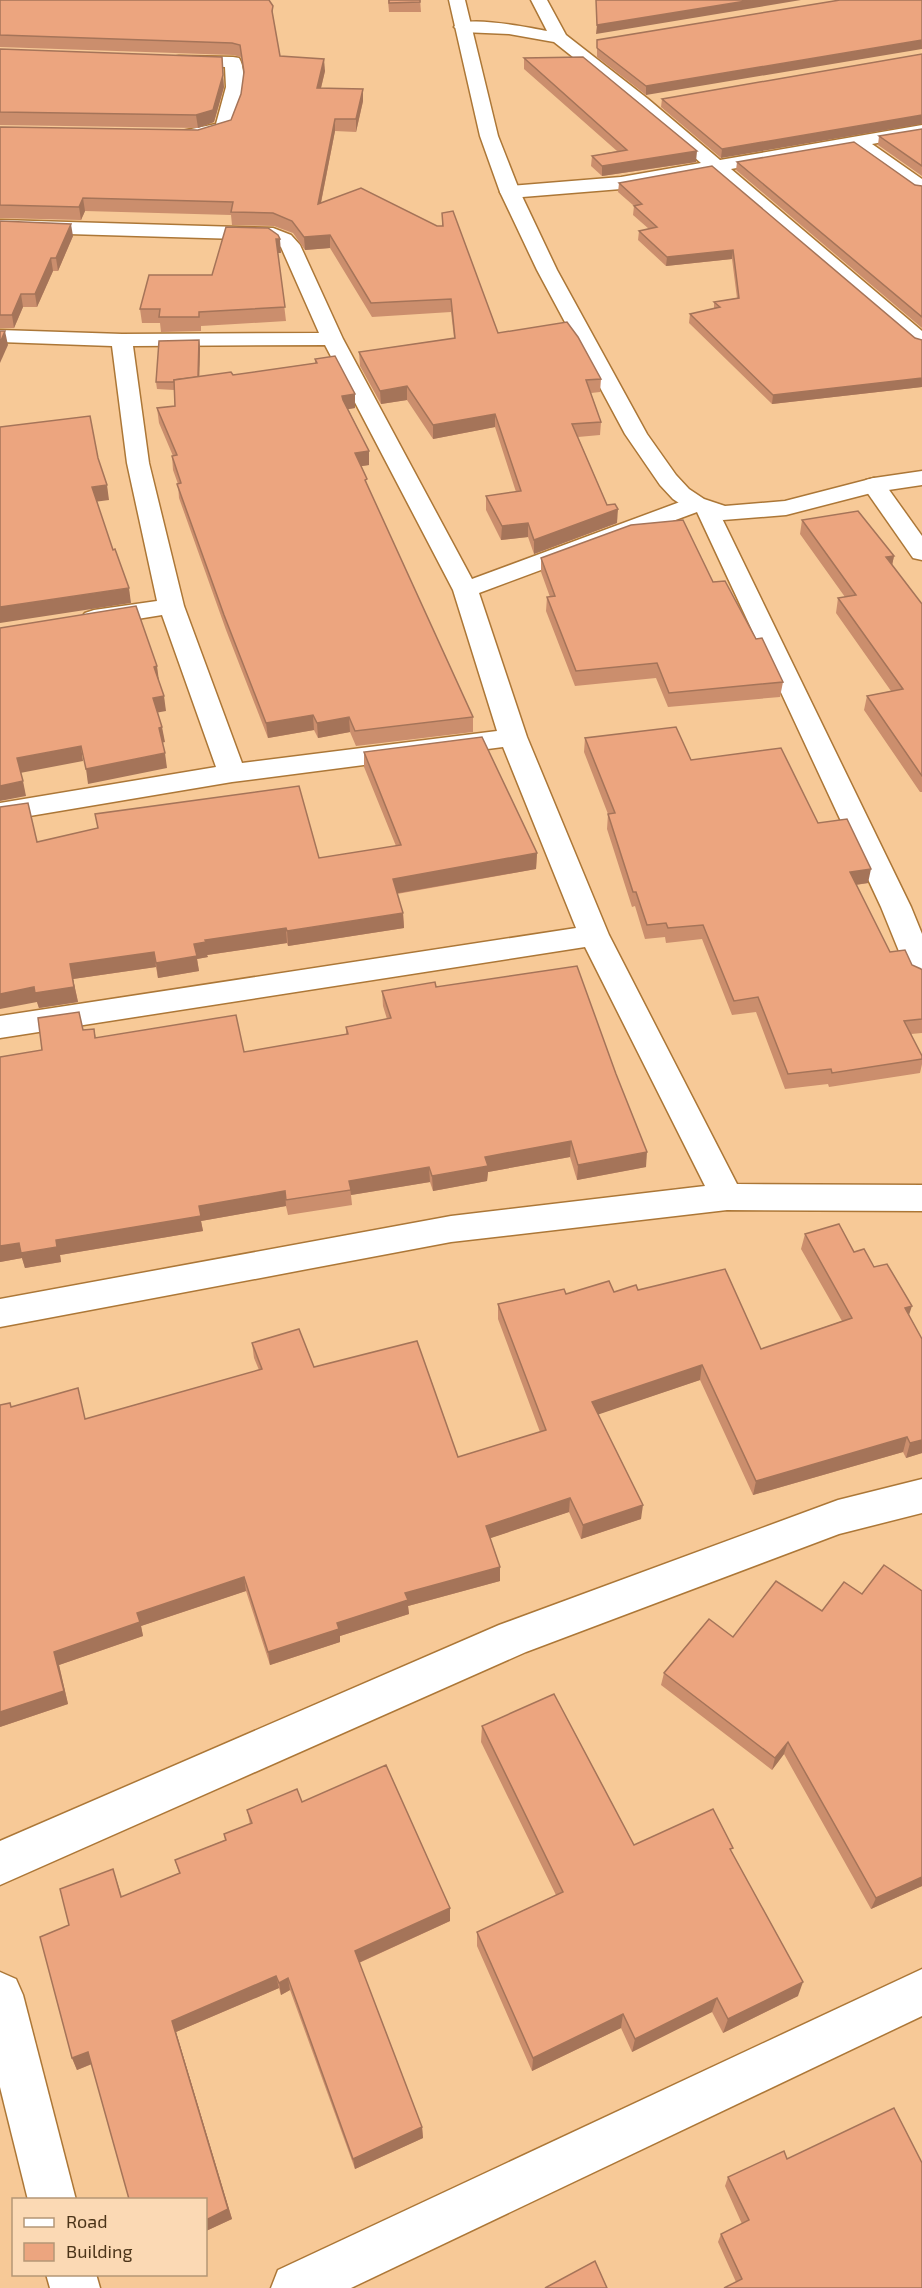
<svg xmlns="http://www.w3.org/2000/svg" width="922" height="2288" viewBox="0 0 922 2288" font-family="'Exo 2',sans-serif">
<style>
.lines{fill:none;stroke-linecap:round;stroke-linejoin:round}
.minor-casing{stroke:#ac7737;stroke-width:3}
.tertiary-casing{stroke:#ac7737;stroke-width:3}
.minor{fill:#fff;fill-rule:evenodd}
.tertiary{fill:#fff;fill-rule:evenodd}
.wall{fill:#cb8e6d}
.shaded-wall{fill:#a57459}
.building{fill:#eca57f;stroke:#a57459;stroke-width:1.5}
</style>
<rect width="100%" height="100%" fill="#f7c997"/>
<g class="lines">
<g class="minor-casing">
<g id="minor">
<path d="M531,0H547L566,35L648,99L720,160L922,125V135L872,144L922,179V194L915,192L853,148L731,169L922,331V348L915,346L712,173L621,189L510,198L503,196L500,192L503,188L510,186L621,177L701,163L636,107L554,42L509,34L462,32L454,27C464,14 530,28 547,31Z"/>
<path d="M179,56L233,57L239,58C249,74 240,116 230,131C216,138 197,143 182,139L179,135L182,131L216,124L226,87L225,67L173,65L170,61L173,57Z"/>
<path d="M0,220L273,228L291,235L300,245L343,339L472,579L688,499L696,497L715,504L911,907L922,934V982L911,979L907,971L881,907L697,512L479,593L527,737L609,935L737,1184L922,1185V1211L727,1210L451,1242L0,1327V1299L451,1216L705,1186L585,947L0,1038V1016L576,928L503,747L232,782L0,821V803L216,767L162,615L94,626L85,623L81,618L85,613L94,610L157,601L127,463L112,346L0,342V330L122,334L319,333L281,247L270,240L0,232ZM325,345L453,590L497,731L242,763L184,606L149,463L133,346Z"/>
<path d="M874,478L882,480L922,536V560L913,558L862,485L866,480Z"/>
<path d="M922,1479V1513L839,1534L526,1652L0,1885V1841L499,1625L838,1500Z"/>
<path d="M922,1969V2016L351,2288H271L278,2270Z"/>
<path d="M0,1972L16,1979L23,1995L76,2200H28L0,2087Z"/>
<path d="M46,2274H96L100,2288H50Z"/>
</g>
</g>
<g class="tertiary-casing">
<path id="tertiary" d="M449,0H465L498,136L520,192L557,270L647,434L676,475L689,489L704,499L725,506L785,501L874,478L922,471V485L875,492L786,515L723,520L688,509L673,499L660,485L625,434L537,270L500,192L480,136Z"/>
</g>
<use href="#minor" class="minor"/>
<use href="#tertiary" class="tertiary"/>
</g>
<g class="wall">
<path d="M0,0L273,6V20L280,56L325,71L321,88L363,101L356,132L335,131L321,203L437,226H442V213L498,333L601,379L600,392L591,393L601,422L600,435L578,437L607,505L617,523L534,554L528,537L501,540L486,510V496L516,492L495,427L433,439L407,400L381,404L360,366L359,352L454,338L451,312L372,317L330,248L305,250L293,233L274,226L232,225L231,215L85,211L81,220L0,218V127L198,130L231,120L241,94L244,75L241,57L233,55L0,47Z"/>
<path d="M388,0H420L421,12H389Z"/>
<path d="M840,0L646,95L597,57V40Z"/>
<path d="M0,49L224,87L214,122L198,128L0,125Z"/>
<path d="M922,54L721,158L661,107L662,99Z"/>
<path d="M524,58L696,162L602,176L591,166L592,156L617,151L524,69Z"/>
<path d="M922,129V176L878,145L879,136Z"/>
<path d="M737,162L922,186V328L736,170Z"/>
<path d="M619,183L915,338L922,340V387L772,404L689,323L690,314L714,309V302L737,298L732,259L666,266L638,240L639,231L649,229L633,215L634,206L618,192Z"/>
<path d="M0,221L73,236L58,271H53L37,307H23L14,328H0Z"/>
<path d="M226,227L281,253H278L286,321L201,326V331L161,332L160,323H142L140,309L212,275Z"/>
<path d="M199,340L200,348L199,376L233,375L315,363V359L355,394V408L348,409L369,451V465L361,466L368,487L473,717V732L356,746L350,732L318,738L314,730L268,738L226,630L179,498L178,484L173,470L172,456H173L159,423L157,408L175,406L174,390L157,389L156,382Z"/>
<path d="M802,520L894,556L892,565L922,604V792H920L864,710L867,696L891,691L836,613L838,598L845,597L800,534Z"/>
<path d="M541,558L713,582L756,639L783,682L780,697L668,707L656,678L575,686L546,611L547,597H550L541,572Z"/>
<path d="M585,738L691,760L818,823L868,883L856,885L890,952L912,965L922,970V1033L911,1034L922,1059V1064L920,1073L829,1087L828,1084L785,1089L756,1012L732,1015L702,939L666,943L665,937L645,939L635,906L632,907L607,829L608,814L584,752Z"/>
<path d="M364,752L537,853L536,869L397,894L403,913L404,928L288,946L287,943L207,955L208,957L197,959L199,971L158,978L156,967L73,979L78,1002L39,1008L37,1002V842L98,828L95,814L319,858L396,846L364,767Z"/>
<path d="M436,987L646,1167L577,1180L570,1157L488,1172L487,1181L433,1191L430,1182L351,1195L352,1205L288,1215L286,1206L201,1221L203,1231L60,1255L61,1262L25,1268L22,1258L0,1262V1057L42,1050L83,1030L94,1029L96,1038L244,1052L346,1034V1027L387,1019L383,1006L382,991Z"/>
<path d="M805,1234L854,1252L874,1267L909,1315L922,1339V1453L906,1458L903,1452L753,1495L700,1380L598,1414L641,1519L581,1539L569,1512L490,1538L500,1567V1581L408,1606L409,1614L340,1636V1642L270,1665L246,1591L141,1626L143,1636L59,1665L68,1704L0,1727V1405L85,1419L259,1370L254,1358L252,1343L314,1367L458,1457L540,1432L498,1319V1304L566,1294L614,1292L638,1290L761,1349L842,1321L801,1249Z"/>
<path d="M709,1619L922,1886L871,1909L784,1754L772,1770L661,1685L664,1673Z"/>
<path d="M482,1726L634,1845L732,1852L798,1996L723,2033L712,2012L632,2052L621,2028L532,2071L477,1946V1932L556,1895L481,1742Z"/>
<path d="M302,1802L450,1921L359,1963L422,2127L423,2138L355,2169L290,1990L281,1995L279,1988L176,2032L232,2219L206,2231V2199L92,2064L77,2070L72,2058L69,1925L113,1869L122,1897L179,1873L175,1860L225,1840L224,1834L250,1824L247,1810Z"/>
<path d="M787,2159L922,2288L736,2282L718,2242L721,2234L742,2224L725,2186L728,2177Z"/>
</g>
<g class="shaded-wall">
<path d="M752,0H801L596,34L597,25Z"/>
<path d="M922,40V49L646,95V86Z"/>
<path d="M222,57L224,87L214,122L198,128L196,115Z"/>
<path d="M324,59L325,71L318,100L317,88Z"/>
<path d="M363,89V101L356,132V119Z"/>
<path d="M922,115V124L721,158L722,149Z"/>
<path d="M335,119V131L318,217V204Z"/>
<path d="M697,151L696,162L602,176V166Z"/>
<path d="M83,198L85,211L81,220L79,207Z"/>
<path d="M71,224L73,236L58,271L56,258Z"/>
<path d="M330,235V248L305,250L304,237Z"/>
<path d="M276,239H280L281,253H277Z"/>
<path d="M733,250L732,259L666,266L667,257Z"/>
<path d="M51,258L53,271L37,307L35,294Z"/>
<path d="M21,294L23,307L14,328L12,315Z"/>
<path d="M5,331L8,345L0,363V343Z"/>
<path d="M199,340L200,348L199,390L198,382Z"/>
<path d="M922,378V387L772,404L773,395Z"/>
<path d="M407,386V400L381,404L380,391Z"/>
<path d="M355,394V408L343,410L342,396Z"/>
<path d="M495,414V427L433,439V425Z"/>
<path d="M369,451V465L356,467L355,453Z"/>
<path d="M107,485L109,500L94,502L92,487Z"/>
<path d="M618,509L617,523L534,554V540Z"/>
<path d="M528,523V537L501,540L502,526Z"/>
<path d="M894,556L891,570L886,557Z"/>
<path d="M129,588L131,603L0,623V607Z"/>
<path d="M157,666L159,681H156L154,667Z"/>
<path d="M164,696L166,711L155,713L153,698Z"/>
<path d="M313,715L314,730L268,738L266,723Z"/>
<path d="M349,717L350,732L318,738L317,723Z"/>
<path d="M162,727L165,742L161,743L159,728Z"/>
<path d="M81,746L83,761L20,773L17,758Z"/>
<path d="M165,753L167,768L88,784L86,769Z"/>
<path d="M23,781L26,796L0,801V786Z"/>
<path d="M537,853L536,869L393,894V879Z"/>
<path d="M871,869L868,883L847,886L850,872Z"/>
<path d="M403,913L404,928L288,946L287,931Z"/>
<path d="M286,928L287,943L207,955L208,957L197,959L199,971L158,978L156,963L194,944L205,940Z"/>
<path d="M154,952L156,967L73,979L78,1002L39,1008L37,1002L0,1009V994L70,964Z"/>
<path d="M571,1141L570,1157L488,1172L487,1181L433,1191L432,1176L485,1157Z"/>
<path d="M647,1152L646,1167L577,1180L578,1165Z"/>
<path d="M429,1167L430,1182L351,1195L349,1181Z"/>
<path d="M285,1191L286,1206L201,1221L203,1231L60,1255L61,1262L25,1268L22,1258L0,1262V1246L19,1243L56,1240L199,1206Z"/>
<path d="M912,1306L907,1321L905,1308Z"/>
<path d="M702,1365L700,1380L591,1417L592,1402Z"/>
<path d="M907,1437L903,1452L753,1495L756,1481Z"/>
<path d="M922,1440V1453L906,1458L910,1443Z"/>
<path d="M570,1498L569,1512L485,1540L486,1526Z"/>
<path d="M643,1505L641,1519L581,1539L583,1525Z"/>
<path d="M500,1567V1581L408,1606L409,1614L340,1636V1642L270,1665L268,1652L405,1593Z"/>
<path d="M244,1577L246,1591L141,1626L143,1636L59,1665L68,1704L0,1727V1712L54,1652L137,1613Z"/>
<path d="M788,1742L784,1754L772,1770L775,1758Z"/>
<path d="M922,1877V1886L871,1909L876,1898Z"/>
<path d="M450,1908V1921L356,1964L355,1951Z"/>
<path d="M276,1976L279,1988L176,2032L232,2219L206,2231V2220L172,2021Z"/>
<path d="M288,1978L290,1990L281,1995L279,1983Z"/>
<path d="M803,1982L798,1996L723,2033L728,2019Z"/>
<path d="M717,1998L712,2012L632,2052L635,2039Z"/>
<path d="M623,2014L621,2028L532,2071L533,2058Z"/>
<path d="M88,2052L94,2063L77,2070L72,2058Z"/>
<path d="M422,2127L423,2138L355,2169L353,2159Z"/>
</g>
<g class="building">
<path d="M0,0H269L273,6L272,11L280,56L324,59L317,88L363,89L356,119H335L318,204L361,188L437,226H443L442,213L453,211L498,333L567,322L578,337L601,379L586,380L601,422L572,424L607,505L615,504L618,509L534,540L528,523L502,526L486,496L521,491L495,414L433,425L407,386L380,391L359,352L455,338L451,299L371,303L330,235L304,237L292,221L273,213L231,212L233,202L83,198L79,207L0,205V127L198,130L231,120L241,94L244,72L240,45L232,43L0,35Z"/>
<path d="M389,0H420V2L389,3Z"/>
<path d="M596,0H752L597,25Z"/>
<path d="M840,0H922V40L646,86L597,48V40Z"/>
<path d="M0,49L222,57L223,75L213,110L196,115L0,112Z"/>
<path d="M922,54V115L722,149L662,99Z"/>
<path d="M583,57L697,151L602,166L592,156L627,150L524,58Z"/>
<path d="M922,129V166L879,136Z"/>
<path d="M854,142L915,185L922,186V317L737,162Z"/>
<path d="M712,166L915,338L922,340V378L773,395L690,314L720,307L714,302L739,298L733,250L667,257L639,231L657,227L634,206L642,204L619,183Z"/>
<path d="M0,221L71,224L56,258H51L35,294H21L12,315H0Z"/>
<path d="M226,227L268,228L278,235L280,239H276L285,307L199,312V317H159L160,309H140L149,275H212Z"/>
<path d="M0,331H5L0,343Z"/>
<path d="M199,340L198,377L174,380V382H156L159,341Z"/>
<path d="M335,356L355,394L342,396L343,400L369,451L355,453L367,479L365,480L473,717L355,731L349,717L317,723L313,715L266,723L224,615L177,484L181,483L172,456L177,455L157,408L175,406L174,380L231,372L233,375L317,363L315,359Z"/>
<path d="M90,416L98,458L107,485L92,487L113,550L115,549L129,588L0,607V427Z"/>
<path d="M858,511L894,556L886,557L922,604V776L867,696L903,689L838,598L856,595L802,520Z"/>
<path d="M683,520L713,582L725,581L756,639L762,638L783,682L669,693L657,663L576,671L547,597L555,596L541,558L631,525Z"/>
<path d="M136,606L157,666L154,667L164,696L153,698L162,727L159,728L165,753L86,769L81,746L17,758L23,781L0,786V628Z"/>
<path d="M676,727L691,760L781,748L818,823L847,819L871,869L850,872L890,952L905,950L912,965L921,969L922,970V1019L904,1021L922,1056V1059L832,1073L831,1069L788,1074L758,997L734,1001L703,925L668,928L666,923L647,925L636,892H633L608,814L615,813L585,738Z"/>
<path d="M482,737L537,853L393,879L403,913L287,931L286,928L205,940L206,942L194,944L197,956L156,963L154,952L70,964L74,987L35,993L34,987L0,994V807L28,803L37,842L98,828L95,814L299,786L319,858L401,845L364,752Z"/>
<path d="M577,966L616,1074L647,1152L578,1165L571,1141L485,1157L488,1166L432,1176L429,1167L349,1181L351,1190L286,1200L285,1191L199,1206L201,1216L56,1240L57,1247L21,1253L19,1243L0,1246V1057L42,1050L38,1018L79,1012L83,1030L94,1029L95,1038L236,1015L244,1052L348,1034L346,1027L391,1018L382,991L435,982L436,987Z"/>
<path d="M839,1224L854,1252L864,1249L874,1267L887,1264L912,1306L905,1308L922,1339V1440L910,1443L907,1437L756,1481L702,1365L592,1402L643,1505L583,1525L570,1498L486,1526L500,1567L405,1593L408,1600L337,1623L339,1629L268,1652L244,1577L137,1613L140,1622L54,1652L64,1691L0,1712V1405L10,1403L11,1407L78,1388L85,1419L262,1369L252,1343L299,1329L314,1367L417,1341L458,1457L546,1430L498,1304L564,1289L566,1294L609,1281L614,1292L636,1285L638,1290L725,1269L761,1349L852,1318L805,1234Z"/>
<path d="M884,1565L922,1591V1877L876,1898L788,1742L775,1758L664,1673L709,1619L733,1637L776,1581L822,1611L844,1582L862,1594Z"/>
<path d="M554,1694L634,1845L713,1809L733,1848L730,1849L803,1982L728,2019L717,1998L635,2039L623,2014L533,2058L477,1932L563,1892L482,1726Z"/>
<path d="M386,1765L450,1908L355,1951L422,2127L353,2159L288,1978L279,1983L276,1976L172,2021L228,2209L206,2220V2199H129L88,2052L72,2058L40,1937L69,1925L60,1889L113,1869L121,1897L180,1873L175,1860L226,1840L224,1834L252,1823L247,1810L297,1789L302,1802Z"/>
<path d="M894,2108L922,2163V2288H724L742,2279L721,2234L749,2220L728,2177L784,2151L787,2159Z"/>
<path d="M595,2261L607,2288H545Z"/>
</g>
<rect x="12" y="2198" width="195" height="78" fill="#fbd9b4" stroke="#b59776" stroke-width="1.5"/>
<rect x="24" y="2218" width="30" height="9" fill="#ffffff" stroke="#b59776" stroke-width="1.5"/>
<text x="66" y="2228" font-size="18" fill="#4b3419">Road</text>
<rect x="24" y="2243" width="30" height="18" fill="#eca57f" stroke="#b59776" stroke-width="1.5"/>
<text x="66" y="2258" font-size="18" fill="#4b3419">Building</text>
</svg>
